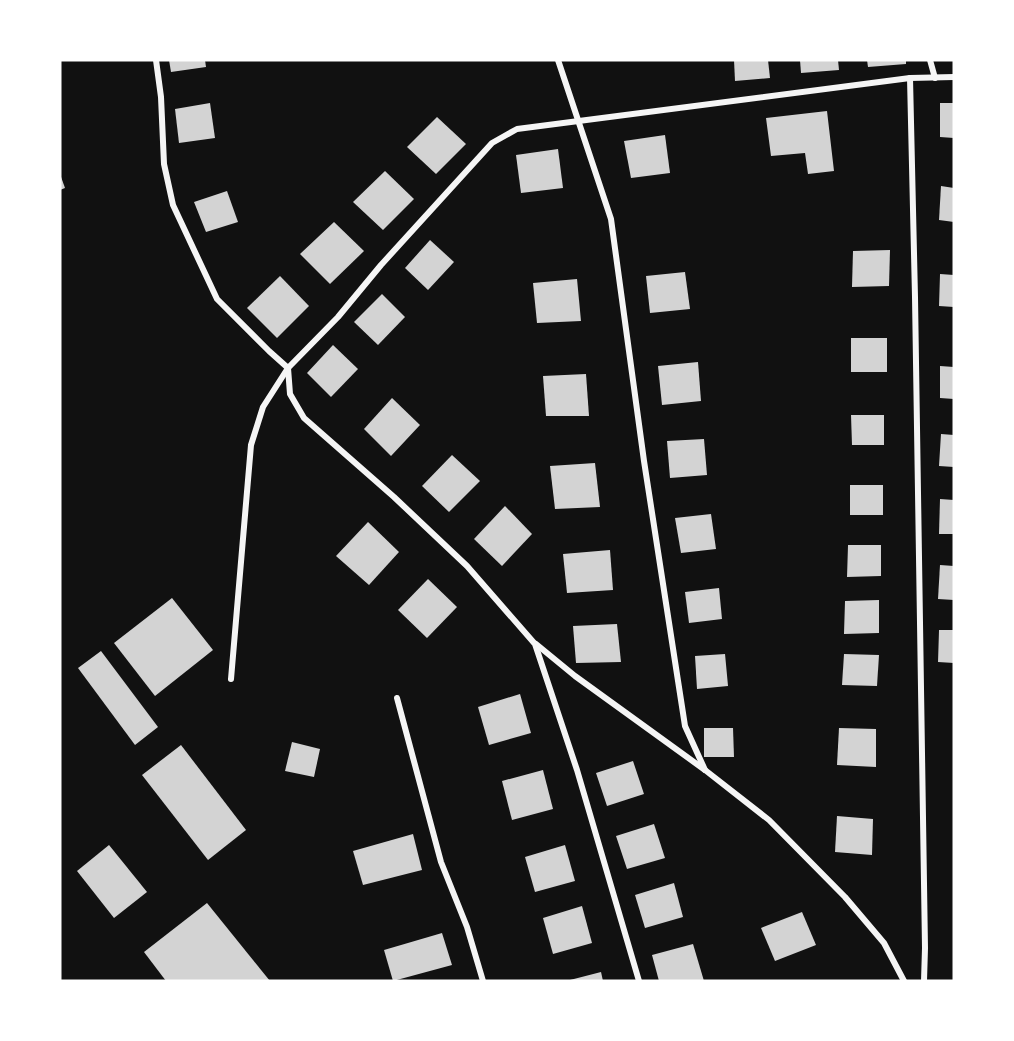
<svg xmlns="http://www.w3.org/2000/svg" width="1014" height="1041" viewBox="0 0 1014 1041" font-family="'DejaVu Sans',sans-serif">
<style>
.building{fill:#d3d3d3}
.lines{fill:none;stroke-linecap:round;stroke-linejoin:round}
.minor{stroke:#f5f5f5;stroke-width:6}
</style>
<rect width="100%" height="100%" fill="#111"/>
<g class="building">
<path d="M169,60H205L206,67L171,72Z"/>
<path d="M734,60H768L770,78L735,81Z"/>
<path d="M800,60H838L839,70L801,73Z"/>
<path d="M867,60H906V64L868,67Z"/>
<path d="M210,103L215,138L179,143L175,109Z"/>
<path d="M940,103H954V138L940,137Z"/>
<path d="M827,111L834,171L808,174L805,153L771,156L766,118Z"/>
<path d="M437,117L466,144L436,174L407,147Z"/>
<path d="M665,135L670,173L631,178L624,141Z"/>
<path d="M558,149L563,188L521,193L516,155Z"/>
<path d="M385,171L414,199L383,230L353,202Z"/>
<path d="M60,174L65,188L60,190Z"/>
<path d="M941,186L954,188V222L939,220Z"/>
<path d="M227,191L238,222L206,232L194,202Z"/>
<path d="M334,222L364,251L330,284L300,254Z"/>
<path d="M430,240L454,262L428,290L405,268Z"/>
<path d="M890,250L889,286L852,287L853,251Z"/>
<path d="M685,272L690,309L650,313L646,276Z"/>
<path d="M940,274L954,275V307L939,306Z"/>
<path d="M280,276L309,306L277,338L247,308Z"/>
<path d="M577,279L581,321L537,323L533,283Z"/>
<path d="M382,294L405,317L378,345L354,322Z"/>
<rect x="851" y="338" width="36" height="34"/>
<path d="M333,345L358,369L331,397L307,373Z"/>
<path d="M698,362L701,401L662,405L658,366Z"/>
<path d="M940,366L954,367V399L940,398Z"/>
<path d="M586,374L589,416H546L543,376Z"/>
<path d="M392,398L420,425L391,456L364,429Z"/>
<path d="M851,415H884V445H852Z"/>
<path d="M941,434L954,435V467L939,466Z"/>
<path d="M704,439L707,475L670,478L667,441Z"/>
<path d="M452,455L480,481L449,512L422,486Z"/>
<path d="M595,463L600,507L555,509L550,466Z"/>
<rect x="850" y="485" width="33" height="30"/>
<path d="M940,499L954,500V534H939Z"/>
<path d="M505,506L532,534L502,566L474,539Z"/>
<path d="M711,514L716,549L681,553L675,518Z"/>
<path d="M368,522L399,552L369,585L336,556Z"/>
<path d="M848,545H881V576L847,577Z"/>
<path d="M610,550L613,590L567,593L563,554Z"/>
<path d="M940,565L954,566V600L938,599Z"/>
<path d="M428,579L457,607L427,638L398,610Z"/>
<path d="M719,588L722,619L689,623L685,592Z"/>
<path d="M172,598L213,650L155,696L114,643Z"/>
<path d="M879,600V633L844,634L845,601Z"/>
<path d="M617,624L621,662L576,663L573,626Z"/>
<path d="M939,630H954V663L938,662Z"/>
<path d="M101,651L158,727L135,745L78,668Z"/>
<path d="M725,654L728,686L697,689L695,656Z"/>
<path d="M844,654L879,655L877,686L842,685Z"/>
<path d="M520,694L531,733L489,745L478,707Z"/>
<path d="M704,728H733L734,757H704Z"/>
<path d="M839,728L876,729V767L837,765Z"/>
<path d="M292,742L320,749L314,777L285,771Z"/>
<path d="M181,745L246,830L208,860L142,775Z"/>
<path d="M633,761L644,794L607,806L596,773Z"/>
<path d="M543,770L553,809L512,820L502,781Z"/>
<path d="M837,816L873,819L872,855L835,852Z"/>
<path d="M654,824L665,858L627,869L616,836Z"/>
<path d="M413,834L422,870L363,885L353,851Z"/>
<path d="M109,845L147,892L114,918L77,871Z"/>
<path d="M565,845L575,881L535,892L525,857Z"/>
<path d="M674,883L683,917L645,928L635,895Z"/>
<path d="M207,903L270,981H166L144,952Z"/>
<path d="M582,906L592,943L553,954L543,918Z"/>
<path d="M802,912L816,945L775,961L761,928Z"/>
<path d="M442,933L452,965L393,981L384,950Z"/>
<path d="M693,944L704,981H659L652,955Z"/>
<path d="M601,972L603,981H570V980Z"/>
</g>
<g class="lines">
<g class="minor">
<path d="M156,60L161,97L164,164L173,205L217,299L269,351L288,368L290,394L304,418L394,497L467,566L535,644L577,770L639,981"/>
<path d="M558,60L611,219L644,461L685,726L705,770"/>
<path d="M930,60L935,78"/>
<path d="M910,78L915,297L925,948L924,981"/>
<path d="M536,644L575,676L705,770L769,820L845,897L884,943L904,981"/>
<path d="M231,679L251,445L263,407L288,368L338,317L381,265L492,143L517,129L910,78L954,77"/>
<path d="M397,698L441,862L467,927L483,981"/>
</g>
</g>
<rect width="1014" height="1041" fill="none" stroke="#ffffff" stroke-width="123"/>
</svg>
